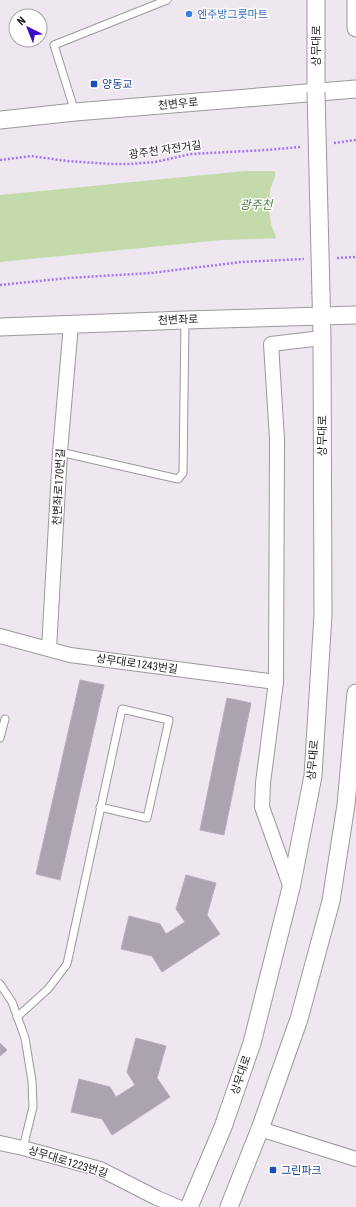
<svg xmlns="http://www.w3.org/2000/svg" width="356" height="1207" viewBox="0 0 356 1207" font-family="'Roboto Condensed','Noto Sans KR',sans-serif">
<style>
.water{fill:#c3dbaa}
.pier{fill:#efe7f0}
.building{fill:#aba3af;stroke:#baaac1}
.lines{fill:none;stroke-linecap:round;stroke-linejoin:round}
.service-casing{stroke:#9a9a9a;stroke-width:9}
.minor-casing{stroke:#9a9a9a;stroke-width:16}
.tertiary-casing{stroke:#9a9a9a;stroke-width:19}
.path{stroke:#a375f3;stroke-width:2.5;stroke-dasharray:2 2;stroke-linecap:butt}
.service{stroke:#fff;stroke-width:7}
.minor{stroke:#fff;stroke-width:14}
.tertiary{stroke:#fff;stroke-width:17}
.tertiary-bridge-casing{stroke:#9a9a9a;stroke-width:19;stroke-linecap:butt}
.tertiary-bridge{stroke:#fff;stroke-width:17}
.shop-dot{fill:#3f7fe0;stroke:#fff;stroke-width:1.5}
.transit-dot{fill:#1a4fb4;stroke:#fff;stroke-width:1.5}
.labels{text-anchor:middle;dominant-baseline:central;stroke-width:3;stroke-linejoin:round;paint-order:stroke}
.shop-label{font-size:11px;fill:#366cbe;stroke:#fff;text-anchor:start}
.street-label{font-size:11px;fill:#202020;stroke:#fff}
.transit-label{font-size:11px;fill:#164399;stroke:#fff;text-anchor:start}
.water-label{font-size:12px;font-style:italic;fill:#4c7e3e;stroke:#fff}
</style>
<rect width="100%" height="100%" fill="#efe7f0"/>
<path class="water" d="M245,171H356V236L222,240L0,262V195Z"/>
<path class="pier" d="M275,169H356V238L277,240L271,224L269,209L270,190L275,177Z"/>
<g class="building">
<path d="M80,680L104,685L60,880L36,874Z"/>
<path d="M227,698L251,703L224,835L200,830Z"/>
<path d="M186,875L216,883L207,915L220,934L162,972L152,956L121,949L129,916L160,924L166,934L185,922L176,909Z"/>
<path d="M136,1038L166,1046L157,1078L170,1097L112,1135L102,1119L71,1112L79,1079L110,1087L116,1097L135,1085L127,1072Z"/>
<path d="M0,1043L7,1050L0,1056Z"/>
</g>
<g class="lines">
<g class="service-casing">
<g id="service">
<path d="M75,112L54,45L167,0"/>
<path d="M60,452L178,479L183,473L185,320"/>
<path d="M0,738L5,719"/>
<path d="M0,984L12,1002L25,1038L32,1081L33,1107L23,1148"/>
<path d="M17,1017L48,989L67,964L122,709L169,720L147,818L100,807"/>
</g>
</g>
<g class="minor-casing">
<g id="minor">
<path d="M0,636L70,655L276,682"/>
<path d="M49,649L60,452L71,324"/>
<path d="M291,888L262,807L263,783L276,682L277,439L271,344L322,338"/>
<path d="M260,1129L356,1159"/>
<path d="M0,1143L23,1148L100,1169L157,1198L178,1207"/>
</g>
</g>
<g class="tertiary-casing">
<g id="tertiary">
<path d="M316,0V92"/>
<path d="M356,0V28"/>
<path d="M0,120L75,112L356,89"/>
<path d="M0,327L185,320L356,315"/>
<path d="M189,1207L223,1127L252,1043L291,888L313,776L323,615L322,338L321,294"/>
<path d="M229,1207L260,1129L299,1019L331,901L346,805L356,693"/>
</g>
</g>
<g class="path">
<path d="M334,143L356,140"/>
<path d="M0,160L31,156L67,161L111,164H130L155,162L191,154L266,150L300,147"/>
<path d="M337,258L356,257"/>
<path d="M0,285L68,278L151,273L241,262L304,259"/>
</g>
<use href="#service" class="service"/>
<use href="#minor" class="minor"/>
<use href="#tertiary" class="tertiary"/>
<g class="tertiary-bridge-casing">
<path id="tertiary-bridge" d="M316,92L321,294"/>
</g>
<use href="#tertiary-bridge" class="tertiary-bridge"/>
</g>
<circle class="shop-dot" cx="189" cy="14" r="4"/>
<g class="transit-dot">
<rect x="90" y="80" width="8" height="8" rx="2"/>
<rect x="269" y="1166" width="8" height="8" rx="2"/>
</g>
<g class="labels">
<g class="shop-label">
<text x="197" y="14">엔주방그릇마트</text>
</g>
<g class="street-label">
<text transform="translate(316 46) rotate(-90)">상무대로</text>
<text transform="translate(178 104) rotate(-5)">천변우로</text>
<text transform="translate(165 150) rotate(-8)">광주천 자전거길</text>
<text transform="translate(178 320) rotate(-2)">천변좌로</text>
<text transform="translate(322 436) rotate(-90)">상무대로</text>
<text transform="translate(59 487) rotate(-87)">천변좌로170번길</text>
<text transform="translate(137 664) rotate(8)">상무대로1243번길</text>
<text transform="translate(313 760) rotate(-85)">상무대로</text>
<text transform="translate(241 1075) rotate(-71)">상무대로</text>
<text transform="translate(68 1162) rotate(17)">상무대로1223번길</text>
</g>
<g class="transit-label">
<text x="102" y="84">양동교</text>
<text x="281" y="1170">그린파크</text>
</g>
<g class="water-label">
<text x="256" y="205">광주천</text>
</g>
</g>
<g transform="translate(28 28) rotate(317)"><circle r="19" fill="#ffffff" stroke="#a6a6a6"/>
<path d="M0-3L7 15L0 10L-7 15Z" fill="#3b0bc6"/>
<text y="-6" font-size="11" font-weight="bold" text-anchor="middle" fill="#202020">N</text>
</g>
</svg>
